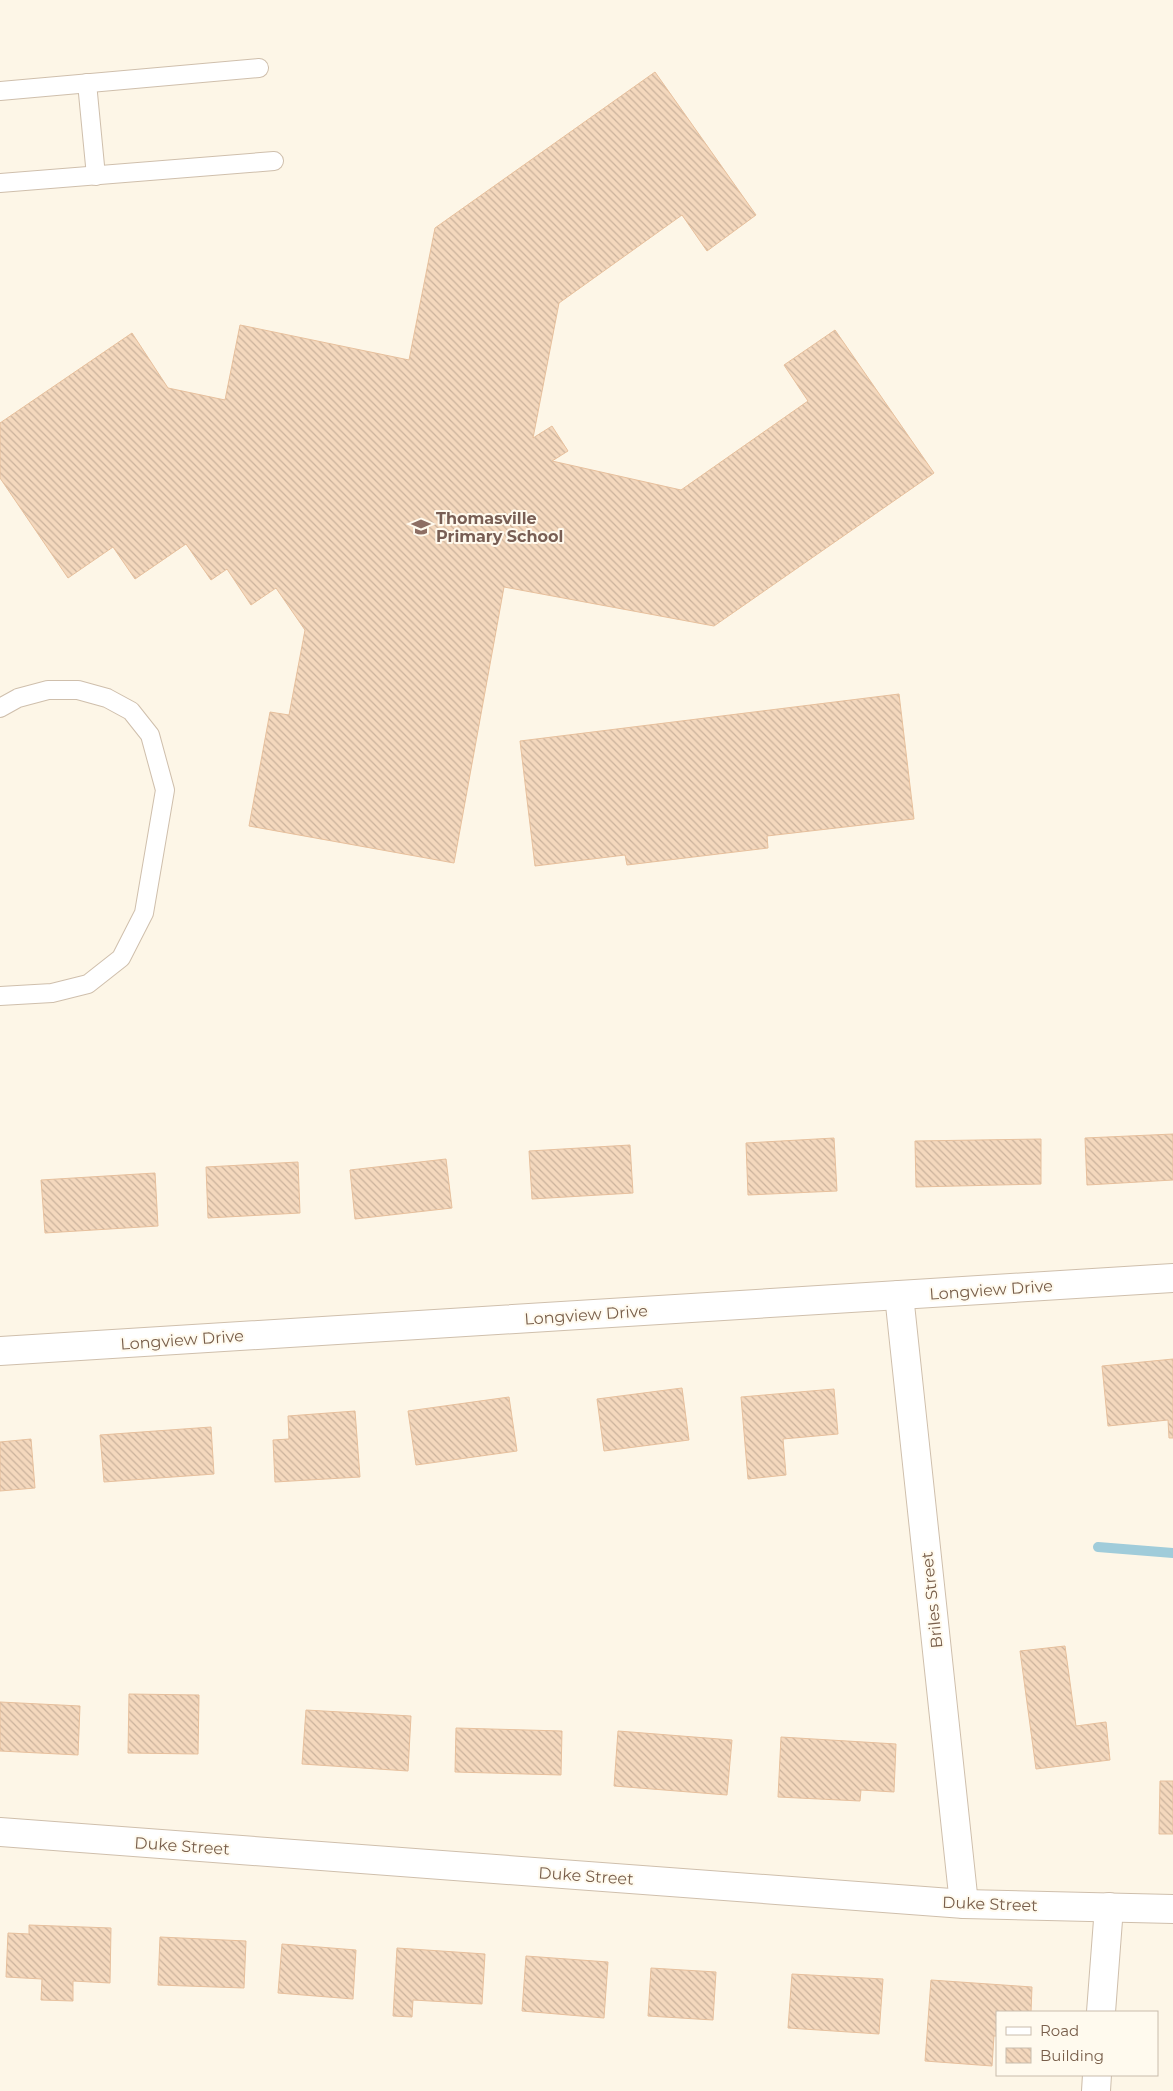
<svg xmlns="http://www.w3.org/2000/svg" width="1173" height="2091" viewBox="0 0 1173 2091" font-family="Montserrat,sans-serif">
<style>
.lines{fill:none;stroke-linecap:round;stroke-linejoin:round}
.stream{stroke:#a0ccda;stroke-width:10}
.building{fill:url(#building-back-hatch);stroke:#e7c09d}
.service-casing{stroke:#cfbfac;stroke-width:20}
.minor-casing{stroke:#cfbfac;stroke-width:30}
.service{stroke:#fff;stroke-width:18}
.minor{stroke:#fff;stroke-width:28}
.labels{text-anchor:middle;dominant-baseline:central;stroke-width:4;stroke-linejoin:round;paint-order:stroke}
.education-label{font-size:16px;font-weight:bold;fill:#785e54;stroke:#fffaee;text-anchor:start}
.street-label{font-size:16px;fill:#785e4a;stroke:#fffaee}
</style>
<defs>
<pattern id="building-back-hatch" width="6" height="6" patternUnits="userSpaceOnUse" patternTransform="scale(1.25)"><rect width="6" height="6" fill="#f4d8bd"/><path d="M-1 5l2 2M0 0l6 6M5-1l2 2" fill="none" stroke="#cab29c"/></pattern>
</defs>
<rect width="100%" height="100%" fill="#fdf6e7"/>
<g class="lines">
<path class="stream" d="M1098,1547L1173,1553"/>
</g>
<g class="building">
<path d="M655,72L756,215L707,251L682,215L559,303L533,438L552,426L568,451L552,461L681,490L808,401L784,365L835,330L934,473L714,626L504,587L454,863L249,826L270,712L289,715L305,630L276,588L251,605L227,569L211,580L186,544L135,579L113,547L68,578L0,478V423L132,333L168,388L225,400L240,325L409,360L435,228Z"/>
<path d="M899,694L914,819L767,836L768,848L627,865L625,855L535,866L520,741Z"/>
<path d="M1173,1134V1180L1087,1185L1085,1138Z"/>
<path d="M834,1138L837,1191L748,1195L746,1143Z"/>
<path d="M1041,1139V1184L916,1187L915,1141Z"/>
<path d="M630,1145L633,1193L532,1199L529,1151Z"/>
<path d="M446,1159L452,1208L355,1219L350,1170Z"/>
<path d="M298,1162L300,1213L208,1218L206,1167Z"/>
<path d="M155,1173L158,1226L45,1233L41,1180Z"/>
<path d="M1173,1359V1438H1169L1168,1420L1108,1426L1102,1366Z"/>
<path d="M682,1388L689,1440L604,1451L597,1399Z"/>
<path d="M834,1389L838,1434L783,1439L786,1475L748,1479L741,1397Z"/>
<path d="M509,1397L517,1451L416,1465L408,1411Z"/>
<path d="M355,1411L360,1477L275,1482L273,1440L289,1439L288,1416Z"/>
<path d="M211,1427L214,1474L104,1482L100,1435Z"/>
<path d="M31,1439L35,1488L0,1491V1442Z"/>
<path d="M1065,1646L1076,1726L1106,1722L1110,1760L1036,1769L1020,1651Z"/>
<path d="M129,1694L199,1695L198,1754L128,1753Z"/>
<path d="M0,1702L80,1706L78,1755L0,1751Z"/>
<path d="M306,1710L411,1716L408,1771L302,1764Z"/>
<path d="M456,1728L562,1731L561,1775L455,1772Z"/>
<path d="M618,1731L732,1740L727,1795L614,1786Z"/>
<path d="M781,1737L896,1744L894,1792L861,1790L860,1801L778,1797Z"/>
<path d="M1160,1781H1173V1834H1159Z"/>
<path d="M29,1925L111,1928L110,1983L73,1981V2001L41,2000L42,1979L6,1977L8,1933L29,1934Z"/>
<path d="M160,1937L246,1941L244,1988L158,1985Z"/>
<path d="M282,1944L356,1950L353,1999L278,1993Z"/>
<path d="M397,1948L485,1954L482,2004L413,2000L412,2017L393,2016Z"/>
<path d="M526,1956L608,1962L604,2018L522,2011Z"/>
<path d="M651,1968L716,1972L713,2020L648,2016Z"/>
<path d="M792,1974L883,1979L879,2034L788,2028Z"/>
<path d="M931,1980L1032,1987L1031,2012H997V2036H994L992,2066L925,2061Z"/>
</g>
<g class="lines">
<g class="service-casing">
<g id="service">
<path d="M87,83L96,176"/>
<path d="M0,91L259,68"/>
<path d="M0,183L274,161"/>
<path d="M0,708L18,698L48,690H78L107,698L131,711L150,735L165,790L144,913L121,958L88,984L52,993L0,996"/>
</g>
</g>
<g class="minor-casing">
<g id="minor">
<path d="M899,1295L964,1904"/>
<path d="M0,1351L1173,1278"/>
<path d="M0,1832L964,1904L1173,1909"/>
<path d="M1101,2012L1109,1907"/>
<path d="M1096,2091L1097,2075"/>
</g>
</g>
<use href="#service" class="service"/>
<use href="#minor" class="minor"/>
</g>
<defs>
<g id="school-bare" transform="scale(1.5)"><path d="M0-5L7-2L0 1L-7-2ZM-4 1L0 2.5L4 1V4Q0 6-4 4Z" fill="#8d6e63" stroke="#fffaee" stroke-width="2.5" paint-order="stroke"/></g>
</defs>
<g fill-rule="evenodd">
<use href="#school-bare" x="421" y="527"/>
</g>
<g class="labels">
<g class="education-label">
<text x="436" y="518">Thomasville<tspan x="436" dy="18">Primary School</tspan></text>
</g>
<g class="street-label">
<text transform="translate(991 1290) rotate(-4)">Longview Drive</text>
<text transform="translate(586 1315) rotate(-4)">Longview Drive</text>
<text transform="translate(182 1340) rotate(-4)">Longview Drive</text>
<text transform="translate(932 1600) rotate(-96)">Briles Street</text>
<text transform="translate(182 1846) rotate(4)">Duke Street</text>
<text transform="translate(586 1876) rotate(4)">Duke Street</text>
<text transform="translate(990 1904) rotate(2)">Duke Street</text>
</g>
</g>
<rect x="996" y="2011" width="162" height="65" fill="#fffaee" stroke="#c9bcac"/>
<rect x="1006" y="2027" width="25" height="8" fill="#ffffff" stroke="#c9bcac"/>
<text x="1040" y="2036" font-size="15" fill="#785e4a">Road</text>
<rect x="1006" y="2048" width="25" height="15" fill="url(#building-back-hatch)" stroke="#c9bcac"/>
<text x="1040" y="2061" font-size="15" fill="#785e4a">Building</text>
</svg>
